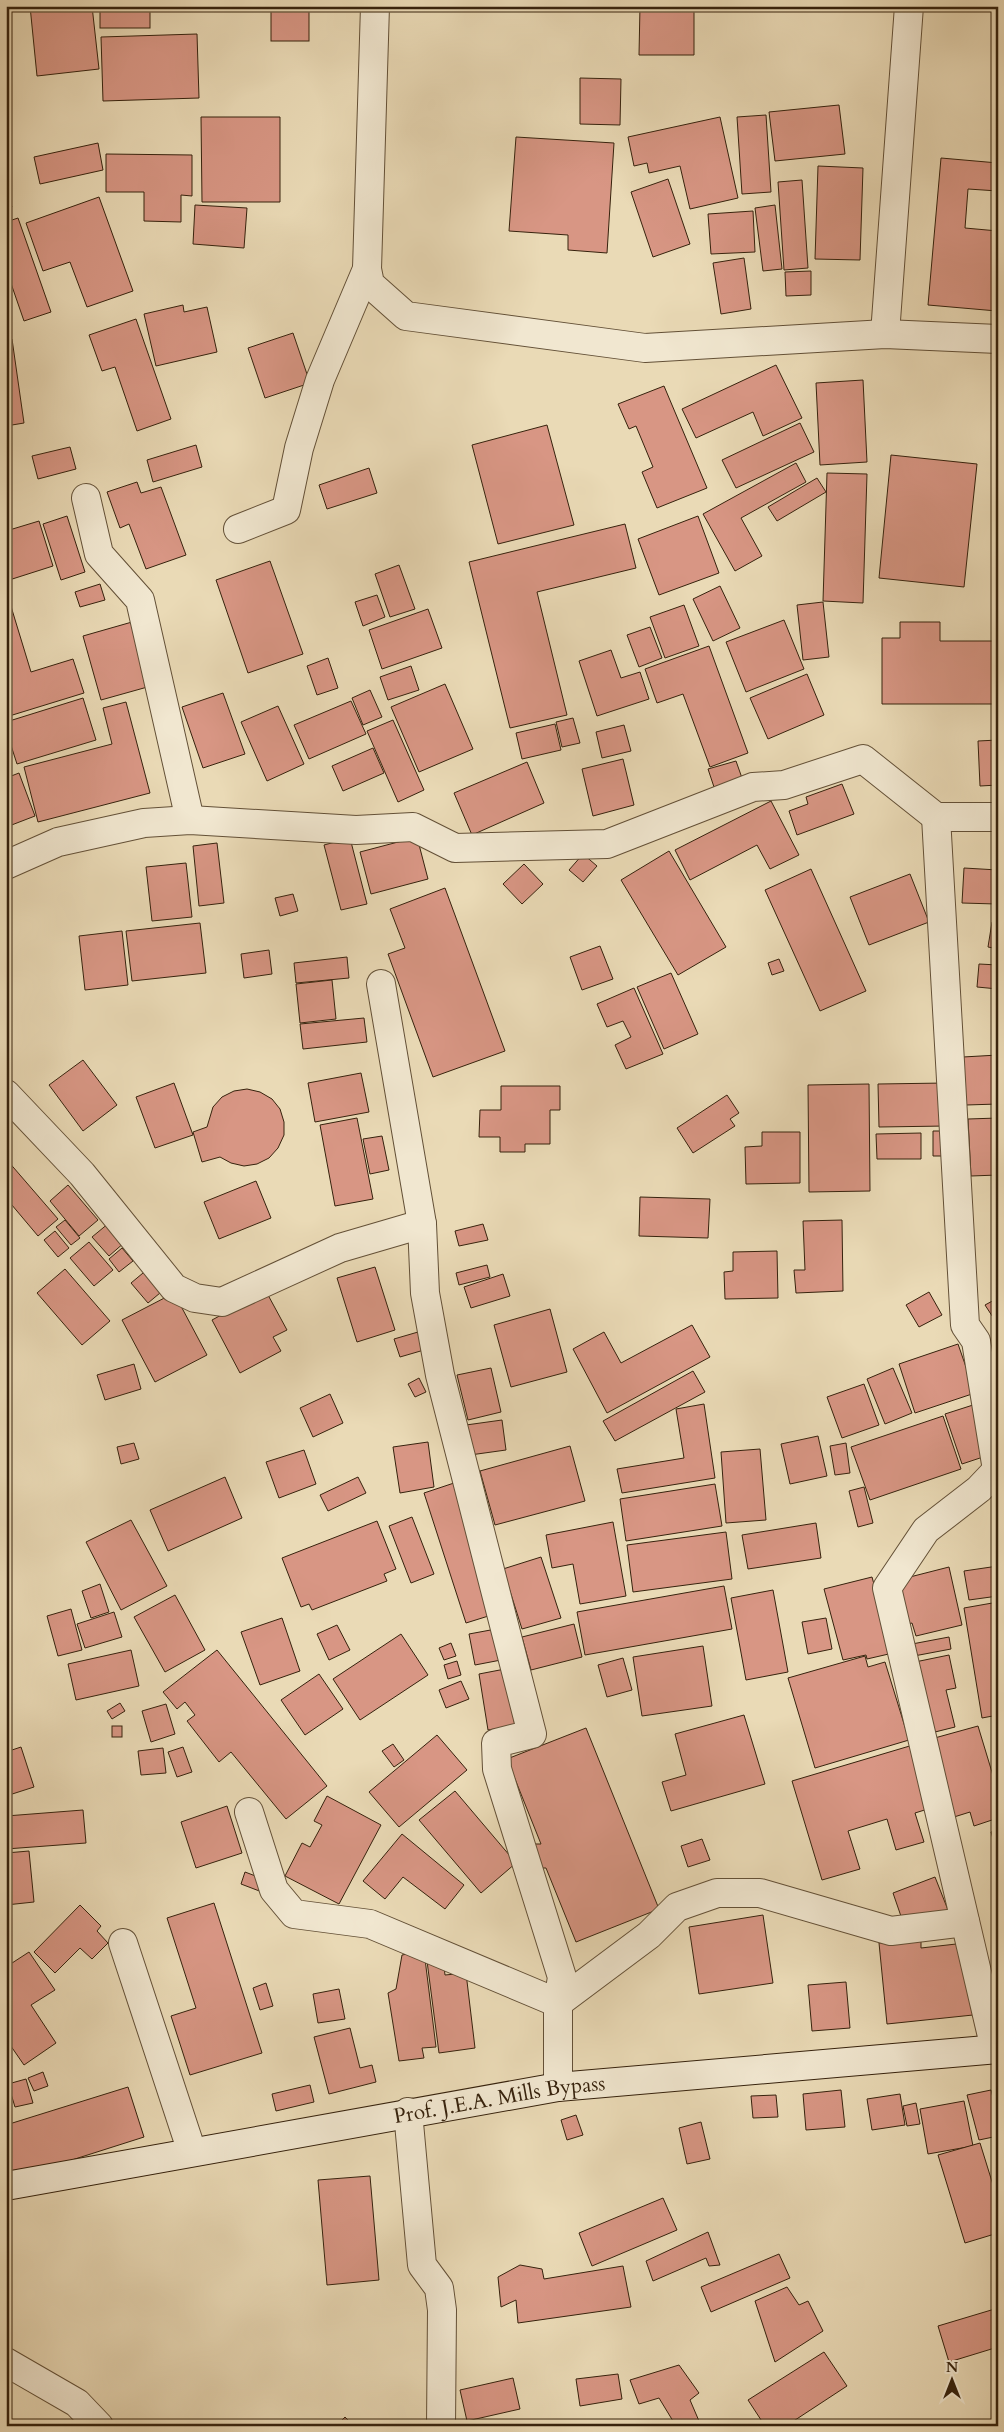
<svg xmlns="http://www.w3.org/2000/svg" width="1004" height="2432" viewBox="0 0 1004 2432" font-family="Cardo,serif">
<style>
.building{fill:#d89684;stroke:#36220d}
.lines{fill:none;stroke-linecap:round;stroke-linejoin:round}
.street-casing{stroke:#635037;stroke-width:30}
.secondary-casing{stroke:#36220d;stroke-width:30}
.street{stroke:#f1e7d0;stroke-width:28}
.secondary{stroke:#f1e7d0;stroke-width:28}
.labels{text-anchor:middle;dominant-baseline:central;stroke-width:5;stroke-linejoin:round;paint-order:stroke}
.street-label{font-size:21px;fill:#36220d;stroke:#f1e7d0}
</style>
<rect width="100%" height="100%" fill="#eadab6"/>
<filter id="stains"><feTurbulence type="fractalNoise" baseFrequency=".004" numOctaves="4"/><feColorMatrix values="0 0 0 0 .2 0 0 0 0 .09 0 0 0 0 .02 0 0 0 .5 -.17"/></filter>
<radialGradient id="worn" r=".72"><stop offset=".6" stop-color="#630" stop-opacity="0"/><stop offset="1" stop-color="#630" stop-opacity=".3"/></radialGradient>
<g class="building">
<path d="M30,6H92L99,69L37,76Z"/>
<rect x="100" y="6" width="50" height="22"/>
<rect x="271" y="6" width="38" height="35"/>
<path d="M640,6H694V55H639Z"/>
<path d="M197,34L199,98L103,101L101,37Z"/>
<path d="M580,78L621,79L620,125L580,124Z"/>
<path d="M839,105L845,154L775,161L769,112Z"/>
<path d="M766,115L771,192L742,194L737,117Z"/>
<path d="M201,117H280V202H202Z"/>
<path d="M720,117L738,198L690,209L680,166L649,173L647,163L634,166L628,137Z"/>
<path d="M516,137L614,143L607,253L568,250V235L509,231Z"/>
<path d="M98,143L103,170L40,184L34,157Z"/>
<path d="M106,154L192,155V196L181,195V222L144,221V192H106Z"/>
<path d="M941,158L998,163V191L968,189L965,228L998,231L997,311L928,305Z"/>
<path d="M818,166L863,168L860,260L815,259Z"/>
<path d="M668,179L690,244L653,257L631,192Z"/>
<path d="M802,180L808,268L784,270L778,182Z"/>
<path d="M6,190L12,207L6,208Z"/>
<path d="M99,197L133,291L87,307L70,262L43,271L26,223Z"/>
<path d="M195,205L247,208L244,248L193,244Z"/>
<path d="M775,205L782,269L763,271L755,208Z"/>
<path d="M753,211L755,252L711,254L708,214Z"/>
<path d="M18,218L51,312L24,321L6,269V222Z"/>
<path d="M744,258L751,309L721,314L713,263Z"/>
<path d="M811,271V295L786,296L785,272Z"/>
<path d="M183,305L184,312L207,307L217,352L156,366L144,314Z"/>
<path d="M136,319L171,419L137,431L115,367L102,371L89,335Z"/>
<path d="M293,333L310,383L265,398L248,348Z"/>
<path d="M12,339L24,423L6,426V340Z"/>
<path d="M776,365L802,418L763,436L753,412L696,438L682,409Z"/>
<path d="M863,380L867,462L820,465L816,383Z"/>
<path d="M664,386L707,488L657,508L642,472L653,467L636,426L629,429L618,404Z"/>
<path d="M800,423L814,452L736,488L722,460Z"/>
<path d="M547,425L574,525L498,544L472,445Z"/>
<path d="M196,445L202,467L153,482L147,460Z"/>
<path d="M70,447L76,469L38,479L32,456Z"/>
<path d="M891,455L977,464L964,587L879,578Z"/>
<path d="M796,463L806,482L741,518L762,556L735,571L703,514Z"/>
<path d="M369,468L377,493L327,509L319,485Z"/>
<path d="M827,473L867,474L863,603L823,601Z"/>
<path d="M817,478L826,492L777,521L768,507Z"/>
<path d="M137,482L141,493L161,487L186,555L146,569L129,524L120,528L107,492Z"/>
<path d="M67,516L85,572L61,580L43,524Z"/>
<path d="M698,516L719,573L659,595L638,539Z"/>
<path d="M39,521L53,566L6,581V531Z"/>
<path d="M625,524L636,568L537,592L567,715L510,728L469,562Z"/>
<path d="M270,561L303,654L248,673L216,580Z"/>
<path d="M399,565L415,609L390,617L375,574Z"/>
<path d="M100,584L105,600L80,607L75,592Z"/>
<path d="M720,586L740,628L713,641L693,599Z"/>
<path d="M6,590L31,672L73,659L84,693L6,717Z"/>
<path d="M377,595L385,617L363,626L355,602Z"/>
<path d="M823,602L829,657L803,660L797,605Z"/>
<path d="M684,605L699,646L665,658L650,617Z"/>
<path d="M428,609L442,648L382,669L369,630Z"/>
<path d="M784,620L804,669L746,692L726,642Z"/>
<path d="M132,622L151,686L101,700L83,636Z"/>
<path d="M900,622H940V641H998V704H882V638H900Z"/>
<path d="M650,627L662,658L639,667L627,635Z"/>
<path d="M709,646L748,753L710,767L683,694L657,703L645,669Z"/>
<path d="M611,650L621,678L640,672L649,699L597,716L579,661Z"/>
<path d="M328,658L338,688L317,695L307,666Z"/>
<path d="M411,666L419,690L388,700L380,677Z"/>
<path d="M807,674L824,715L768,739L750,698Z"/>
<path d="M445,684L473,749L419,772L391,707Z"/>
<path d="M370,690L382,717L363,725L352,698Z"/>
<path d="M223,693L245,754L203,768L182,707Z"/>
<path d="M83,698L96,740L17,764L6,730V722Z"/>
<path d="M351,701L366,734L309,759L294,725Z"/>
<path d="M126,702L150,793L38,822L24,767L112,744L103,708Z"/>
<path d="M278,706L304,764L267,781L241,722Z"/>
<path d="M573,718L580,743L562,747L556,722Z"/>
<path d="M393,720L424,790L398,802L367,731Z"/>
<path d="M555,724L561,750L522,759L516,733Z"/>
<path d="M624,725L631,751L602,758L596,732Z"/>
<path d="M998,740V785L980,786L978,741Z"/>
<path d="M373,748L384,773L343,791L332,766Z"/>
<path d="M623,759L634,805L593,816L582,769Z"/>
<path d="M736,761L742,778L714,787L708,769Z"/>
<path d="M527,762L544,803L472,835L454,793Z"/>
<path d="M19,773L35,816L9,826L6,818V778Z"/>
<path d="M842,784L854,814L797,835L789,811L808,804L806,797Z"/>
<path d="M771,801L799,855L770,869L757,845L690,880L675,850Z"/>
<path d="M417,837L428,879L371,894L360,852Z"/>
<path d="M350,838L367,904L341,910L324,845Z"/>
<path d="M217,843L224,903L199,906L193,846Z"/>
<path d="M669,851L726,947L678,975L621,880Z"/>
<path d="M583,854L597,866L583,882L569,870Z"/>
<path d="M186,863L192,917L152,921L146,867Z"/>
<path d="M524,864L543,884L522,904L503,884Z"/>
<path d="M964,868L998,870L996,904L962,903Z"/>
<path d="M811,869L866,991L820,1011L765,890Z"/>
<path d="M910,874L929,922L869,945L850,897Z"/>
<path d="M445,888L505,1051L433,1077L388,954L405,948L390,909Z"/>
<path d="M293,894L298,911L280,916L275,898Z"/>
<path d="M992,922L998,923V949L988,947Z"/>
<path d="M200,923L206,973L132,981L126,931Z"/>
<path d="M122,931L128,985L85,990L79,936Z"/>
<path d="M600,946L613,979L582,990L570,957Z"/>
<path d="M269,950L272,974L244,978L241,954Z"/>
<path d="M347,957L349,978L296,983L294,963Z"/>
<path d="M779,959L784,971L772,975L768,963Z"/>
<path d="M979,964L998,965V989L977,987Z"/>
<path d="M671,973L698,1034L664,1049L637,987Z"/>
<path d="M332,980L336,1019L300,1023L296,984Z"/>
<path d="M634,988L663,1054L626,1069L615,1045L631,1037L623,1021L607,1027L597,1004Z"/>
<path d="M364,1018L367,1042L303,1049L300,1024Z"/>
<path d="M998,1055V1104L966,1105L963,1057Z"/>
<path d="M83,1060L117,1105L83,1131L49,1085Z"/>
<path d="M361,1073L369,1112L315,1122L308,1083Z"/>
<path d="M174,1083L193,1135L155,1148L136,1097Z"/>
<path d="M945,1083L946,1126L879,1127L878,1084Z"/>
<path d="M869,1084L870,1191L809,1192L808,1085Z"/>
<path d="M501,1086H560V1110H550V1144H525V1152H500V1137H479L480,1110H501Z"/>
<path d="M247,1089L260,1092L272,1099L280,1109L284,1122V1135L278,1148L269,1158L257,1164L244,1166L231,1163L220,1157L202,1162L193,1132L207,1127L213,1107L222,1097L234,1091Z"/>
<path d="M727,1095L739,1113L730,1119L735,1126L693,1153L677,1128Z"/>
<path d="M357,1118L373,1199L335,1206L320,1125Z"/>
<path d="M998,1118V1175L971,1176L968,1119Z"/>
<path d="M933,1131H945L946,1156H933Z"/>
<path d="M762,1132H800V1183L746,1184L745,1147L762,1146Z"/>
<path d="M921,1133V1159H877L876,1134Z"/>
<path d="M382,1136L389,1170L370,1174L363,1139Z"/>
<path d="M7,1160L58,1219L38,1236L6,1198Z"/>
<path d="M256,1181L271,1218L219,1239L204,1202Z"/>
<path d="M68,1185L98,1220L79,1236L50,1201Z"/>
<path d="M640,1197L710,1199L708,1238L639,1236Z"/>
<path d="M65,1220L80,1238L71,1245L56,1227Z"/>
<path d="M842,1220L843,1291L796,1293L794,1270H805L803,1221Z"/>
<path d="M109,1223L125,1242L109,1256L92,1237Z"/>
<path d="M483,1224L488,1240L459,1246L455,1231Z"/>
<path d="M55,1231L69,1248L58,1257L44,1240Z"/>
<path d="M89,1242L113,1270L94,1286L70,1258Z"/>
<path d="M122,1248L133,1261L119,1272L109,1259Z"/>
<path d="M777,1251L778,1298L725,1299L724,1272L733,1271V1252Z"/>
<path d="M487,1265L490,1277L459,1285L456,1273Z"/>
<path d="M375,1267L395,1330L357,1342L337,1278Z"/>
<path d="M149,1268L166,1288L148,1303L131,1283Z"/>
<path d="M65,1269L110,1321L82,1345L37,1293Z"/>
<path d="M503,1274L510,1296L471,1308L464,1287Z"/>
<path d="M929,1292L942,1315L919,1327L906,1305Z"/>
<path d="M174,1293L207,1355L155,1382L122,1320Z"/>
<path d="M268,1295L287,1330L273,1337L281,1351L240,1373L212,1320L253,1298L255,1302Z"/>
<path d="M998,1298V1325L985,1305Z"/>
<path d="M550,1309L567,1372L511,1387L494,1325Z"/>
<path d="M692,1325L710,1357L607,1413L573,1349L604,1332L621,1363Z"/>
<path d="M418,1332L424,1350L400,1357L394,1339Z"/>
<path d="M958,1344L975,1393L915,1413L899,1364Z"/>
<path d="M134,1364L141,1389L105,1400L97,1375Z"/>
<path d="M491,1368L501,1412L468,1420L457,1375Z"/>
<path d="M893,1368L912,1413L885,1424L867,1379Z"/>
<path d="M693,1371L705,1392L615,1441L603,1421Z"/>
<path d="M419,1378L426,1392L415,1397L408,1384Z"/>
<path d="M864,1384L879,1425L842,1438L827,1397Z"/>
<path d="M330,1394L343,1423L313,1437L300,1408Z"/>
<path d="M704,1404L715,1478L622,1493L617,1469L684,1458L676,1409Z"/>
<path d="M973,1405L989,1455L962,1464L945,1414Z"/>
<path d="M943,1416L961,1469L870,1500L851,1447Z"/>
<path d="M502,1420L506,1450L470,1455L466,1425Z"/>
<path d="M818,1436L827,1476L790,1484L781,1444Z"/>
<path d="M428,1442L434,1487L400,1493L393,1447Z"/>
<path d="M134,1443L139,1459L121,1464L117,1447Z"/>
<path d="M846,1443L850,1473L835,1475L830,1446Z"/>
<path d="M570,1446L585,1501L495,1525L480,1471Z"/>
<path d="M760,1449L766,1520L726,1523L721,1452Z"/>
<path d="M304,1450L316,1484L279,1498L266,1462Z"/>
<path d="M225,1477L242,1518L168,1551L150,1510Z"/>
<path d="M358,1477L366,1493L328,1511L320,1495Z"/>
<path d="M457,1482L498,1613L466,1623L424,1493Z"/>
<path d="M715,1484L722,1526L626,1541L620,1499Z"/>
<path d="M864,1487L873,1523L858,1527L849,1491Z"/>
<path d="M412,1517L434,1574L411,1583L389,1526Z"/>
<path d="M131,1520L167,1586L121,1610L86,1542Z"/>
<path d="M377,1521L396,1569L384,1574L387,1581L312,1610L309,1604L301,1607L282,1558Z"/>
<path d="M613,1522L626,1596L580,1604L573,1564L552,1568L546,1535Z"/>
<path d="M816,1523L821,1558L748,1569L742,1535Z"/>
<path d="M726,1532L732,1579L633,1592L627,1545Z"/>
<path d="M541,1557L561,1618L522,1629L503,1569Z"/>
<path d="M998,1566V1596L969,1600L964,1571Z"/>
<path d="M949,1567L962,1625L916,1636L912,1623L904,1625L896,1590L904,1588L902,1579Z"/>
<path d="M872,1577L893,1653L867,1659L866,1655L843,1660L824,1589Z"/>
<path d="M100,1584L109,1612L91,1618L82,1591Z"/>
<path d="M724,1586L732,1629L585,1655L577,1612Z"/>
<path d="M773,1590L788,1672L746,1680L731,1598Z"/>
<path d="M175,1595L205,1650L165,1672L134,1617Z"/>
<path d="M998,1602V1715L982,1718L964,1608Z"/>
<path d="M71,1609L82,1650L58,1656L47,1616Z"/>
<path d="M114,1612L122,1637L85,1648L77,1624Z"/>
<path d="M282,1618L300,1671L260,1685L241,1632Z"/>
<path d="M826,1618L832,1649L808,1654L802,1622Z"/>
<path d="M574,1624L582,1657L531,1670L522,1637Z"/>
<path d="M337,1625L350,1650L329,1660L317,1634Z"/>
<path d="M496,1629L501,1660L475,1665L469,1634Z"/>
<path d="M401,1634L428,1675L360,1720L333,1679Z"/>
<path d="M949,1637L951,1649L914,1656L912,1644Z"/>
<path d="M451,1643L456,1656L444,1660L439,1648Z"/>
<path d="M703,1646L712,1706L642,1716L633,1657Z"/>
<path d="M131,1650L139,1686L76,1700L68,1664Z"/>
<path d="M217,1650L327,1786L286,1819L231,1752L219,1762L187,1721L195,1715L185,1702L177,1709L163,1692Z"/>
<path d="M949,1655L956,1688L946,1690L955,1727L931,1733L915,1662Z"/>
<path d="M865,1656L868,1667L885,1662L909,1740L815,1768L788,1678Z"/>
<path d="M623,1658L632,1690L607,1697L598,1665Z"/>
<path d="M457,1661L461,1675L448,1679L444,1665Z"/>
<path d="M505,1669L515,1726L488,1730L479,1674Z"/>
<path d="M319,1674L343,1709L305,1735L281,1700Z"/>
<path d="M461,1681L469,1699L446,1708L439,1690Z"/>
<path d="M120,1703L125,1711L112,1719L107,1711Z"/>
<path d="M166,1704L175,1734L151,1742L142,1711Z"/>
<path d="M744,1715L765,1784L671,1811L662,1782L686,1775L675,1734Z"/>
<rect x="112" y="1726" width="10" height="11"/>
<path d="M978,1726L998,1792V1818L974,1826L970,1812L954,1817L931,1739Z"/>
<path d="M586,1728L659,1909L576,1942L546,1868H537L528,1844H541L507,1759Z"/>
<path d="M437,1735L467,1770L399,1827L369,1792Z"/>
<path d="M393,1744L404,1760L394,1767L382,1751Z"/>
<path d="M913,1745L931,1808L915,1813L924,1842L896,1850L887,1819L848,1831L860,1869L822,1880L792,1781Z"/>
<path d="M21,1747L34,1787L6,1796V1752Z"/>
<path d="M183,1747L192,1772L177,1777L168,1752Z"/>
<path d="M163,1748L166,1773L141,1775L138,1751Z"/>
<path d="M455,1791L516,1863L481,1893L419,1820Z"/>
<path d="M327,1796L381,1825L339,1904L285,1876L302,1843L310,1847L322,1825L314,1821Z"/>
<path d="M227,1806L242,1853L196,1868L181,1822Z"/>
<path d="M83,1810L86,1843L6,1849V1816Z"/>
<path d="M998,1830V1856L991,1832Z"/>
<path d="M402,1834L464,1885L445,1909L403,1877L385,1899L363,1881Z"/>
<path d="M702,1839L710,1860L688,1867L681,1846Z"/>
<path d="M29,1851L34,1902L6,1905V1853Z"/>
<path d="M245,1872L266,1880L262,1892L241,1884Z"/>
<path d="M935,1877L948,1910L904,1925L893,1893Z"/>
<path d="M214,1903L262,2053L190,2075L171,2016L196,2008L167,1918Z"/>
<path d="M80,1905L101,1926L97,1931L108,1943L92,1959L80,1948L55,1973L34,1952Z"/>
<path d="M763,1915L773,1983L699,1994L689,1927Z"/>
<path d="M921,1939V1948L965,1943L973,2015L887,2024L879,1943Z"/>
<path d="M424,1951L436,2047L422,2048L424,2058L399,2061L388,1993L396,1989L402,1955Z"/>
<path d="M29,1952L55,1990L31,2005L56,2043L24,2065L6,2039V1961L9,1965Z"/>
<path d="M443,1959L445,1975L466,1973L475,2048L439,2053L427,1961Z"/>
<path d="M846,1982L850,2028L812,2031L808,1985Z"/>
<path d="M266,1983L273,2006L260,2010L253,1988Z"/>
<path d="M339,1989L345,2019L318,2023L313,1994Z"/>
<path d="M350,2028L360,2068L372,2065L376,2082L329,2094L314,2037Z"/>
<path d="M43,2072L48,2086L34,2091L28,2078Z"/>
<path d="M26,2079L33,2103L15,2107L8,2084Z"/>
<path d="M310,2085L314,2102L276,2111L272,2094Z"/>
<path d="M128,2087L144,2137L9,2180L6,2172V2125Z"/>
<path d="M841,2090L845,2127L806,2130L803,2094Z"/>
<path d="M991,2090L998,2117V2136L979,2140L967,2095Z"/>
<path d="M900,2094L905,2125L872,2130L867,2099Z"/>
<path d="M776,2095L778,2117L753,2118L751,2096Z"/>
<path d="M964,2101L973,2146L928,2154L920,2109Z"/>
<path d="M916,2103L920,2124L907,2126L903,2106Z"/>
<path d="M576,2115L583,2135L567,2140L561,2120Z"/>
<path d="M701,2122L710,2159L687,2164L679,2128Z"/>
<path d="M980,2143L998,2201V2233L965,2243L938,2155Z"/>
<path d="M370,2176L379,2280L327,2285L318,2180Z"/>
<path d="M663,2198L677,2230L592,2266L579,2233Z"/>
<path d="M708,2232L720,2265L709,2266L706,2258L653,2281L646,2261Z"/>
<path d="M779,2254L790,2278L711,2312L701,2287Z"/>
<path d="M520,2265L542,2269L544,2279L623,2266L631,2307L518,2323L516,2300L501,2307L498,2277Z"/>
<path d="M787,2287L799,2305L808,2301L823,2331L775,2362L755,2301Z"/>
<path d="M998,2308V2347L949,2362L938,2326Z"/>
<path d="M824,2352L847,2386L786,2426H765L748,2400Z"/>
<path d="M679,2365L699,2393L690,2400L699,2421L692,2426H676L659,2398L639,2404L630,2380Z"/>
<path d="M618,2374L622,2399L580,2406L576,2379Z"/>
<path d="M513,2378L520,2409L467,2421L460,2390Z"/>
<path d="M345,2417L354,2426H336Z"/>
</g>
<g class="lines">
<g class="street-casing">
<g id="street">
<path d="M375,6L367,269L370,284L406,316L645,348L885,334L998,339"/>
<path d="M885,334L909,6"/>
<path d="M86,498L99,554L140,600L190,820"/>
<path d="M238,529L286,510L299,448L320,380L367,269"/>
<path d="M936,817L965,1325L976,1341L997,1470L979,1489L926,1530L887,1588L995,2049"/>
<path d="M6,865L58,842L144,823L190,820L356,830L413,827L455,848L607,844L753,787L784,785L863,759L936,817H998"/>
<path d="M381,984L422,1224L425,1293L440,1375L532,1734L496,1743L497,1769L562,1977L558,2003V2087"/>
<path d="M6,1094L82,1174L174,1288L195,1298L222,1302L340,1248L422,1224"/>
<path d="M249,1812L274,1890L294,1914L370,1924L558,2003L649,1935L677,1907L717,1893H760L891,1931L965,1922"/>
<path d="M123,1943L192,2152"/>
<path d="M408,2112L422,2265L439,2288L442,2310L441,2426"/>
<path d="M6,2362L77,2403L99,2426"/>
</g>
</g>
<g class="secondary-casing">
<g id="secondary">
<path id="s1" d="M6,2186L558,2087L998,2049"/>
</g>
</g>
<use href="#street" class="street"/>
<use href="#secondary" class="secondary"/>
</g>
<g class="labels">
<g class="street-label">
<text stroke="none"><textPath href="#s1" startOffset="501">Prof. J.E.A. Mills Bypass</textPath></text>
</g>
</g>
<rect width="1004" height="2432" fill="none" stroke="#eadab6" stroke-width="25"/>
<rect x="8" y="8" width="989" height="2417" fill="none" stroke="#36220d" stroke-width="2.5"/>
<rect x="12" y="12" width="979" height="2407" fill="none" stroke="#36220d"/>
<g transform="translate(952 2380)" stroke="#f1e7d0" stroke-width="4" paint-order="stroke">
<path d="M0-4L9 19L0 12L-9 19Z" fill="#36220d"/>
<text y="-8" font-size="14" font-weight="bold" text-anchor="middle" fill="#36220d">N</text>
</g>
<rect width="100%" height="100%" filter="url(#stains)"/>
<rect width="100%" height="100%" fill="url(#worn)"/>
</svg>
